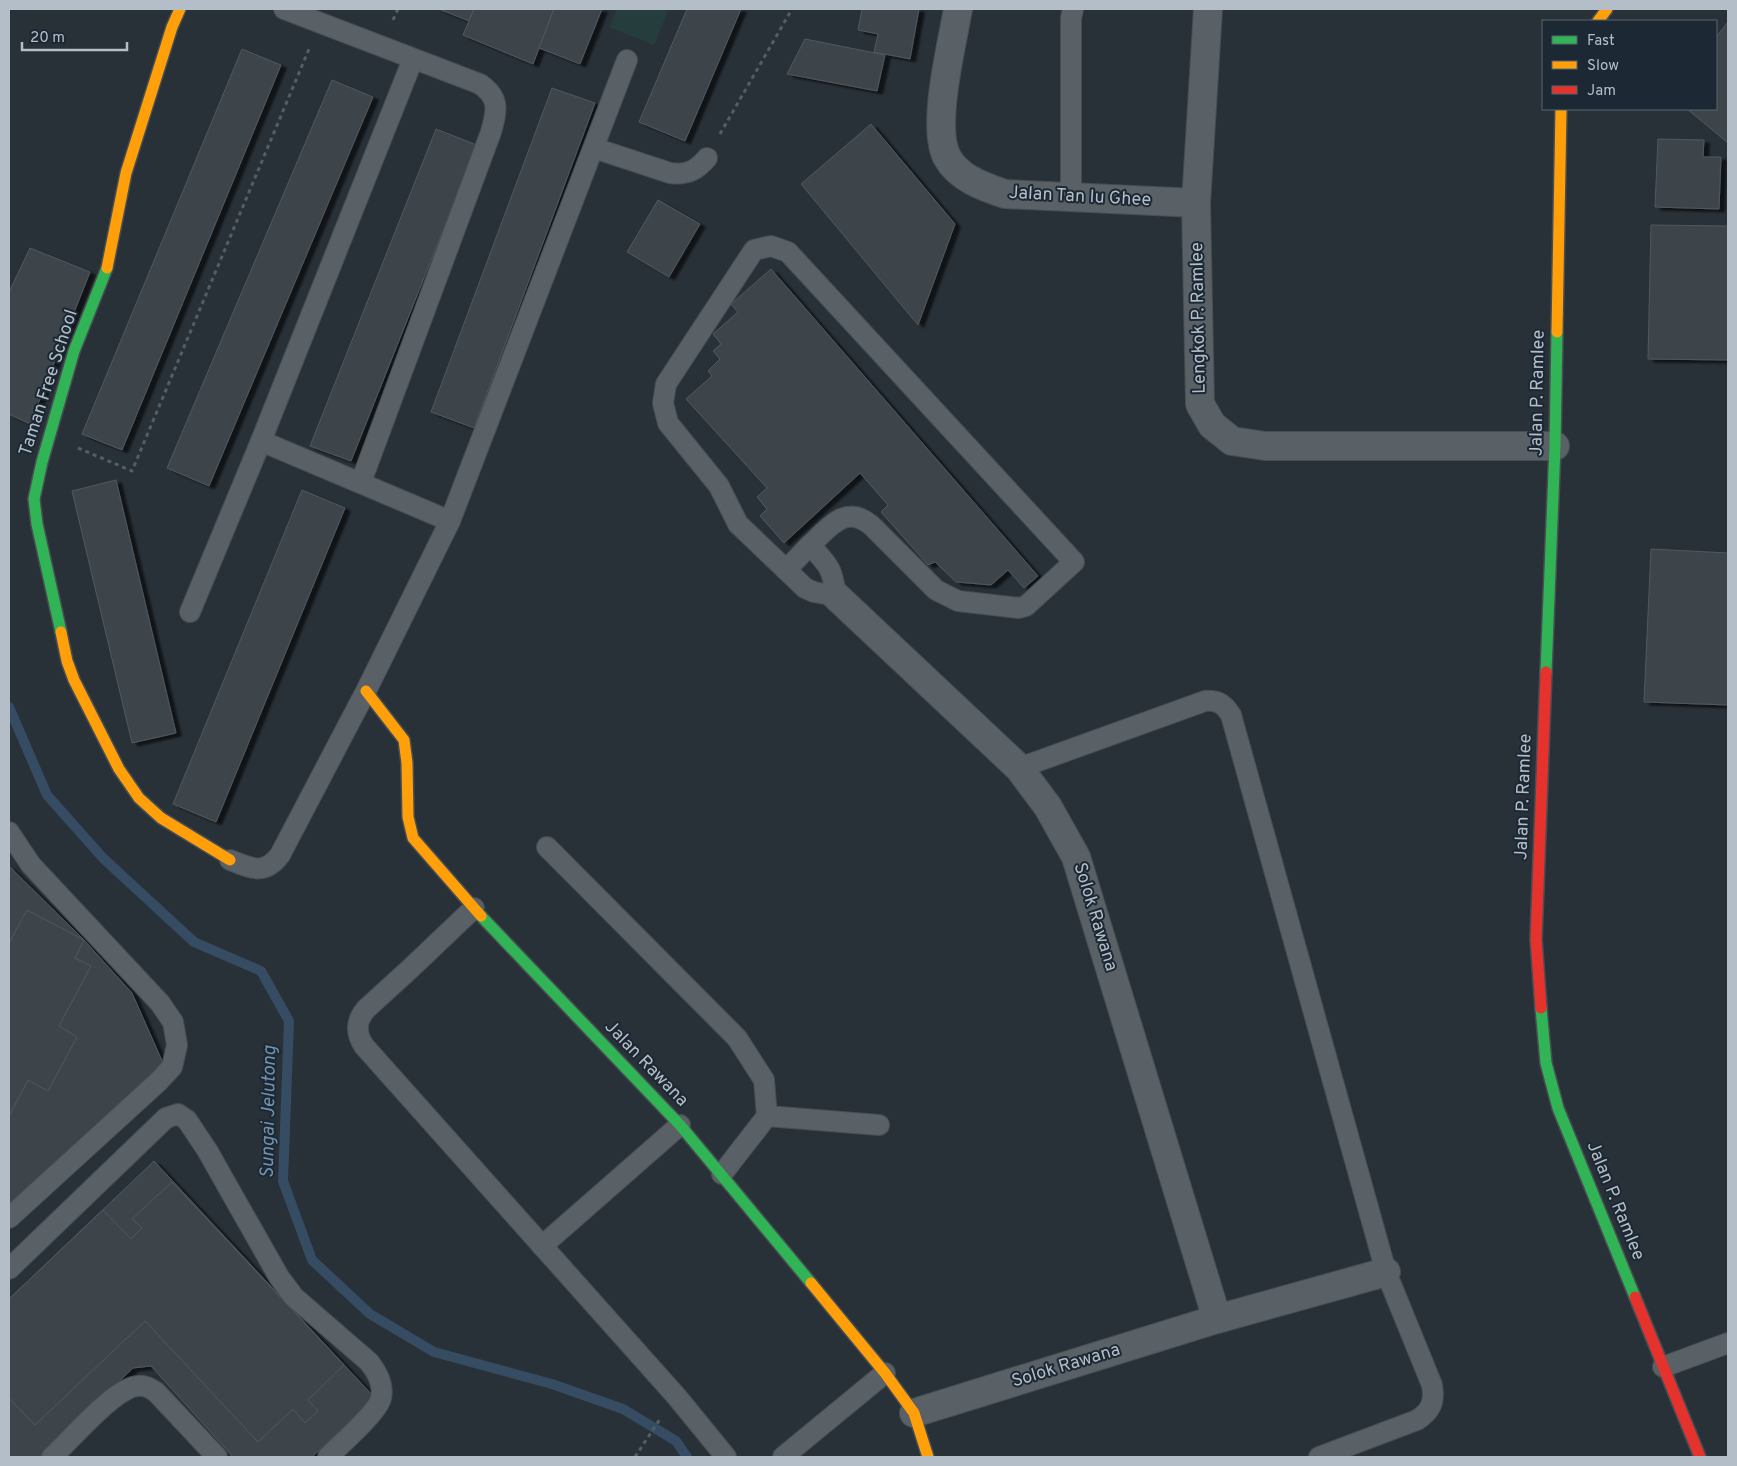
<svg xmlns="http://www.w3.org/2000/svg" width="1737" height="1466" viewBox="0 0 1737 1466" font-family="Overpass,sans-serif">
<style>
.green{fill:#263d3e}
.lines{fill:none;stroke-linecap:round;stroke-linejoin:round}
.stream{stroke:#354c62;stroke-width:10}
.building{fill:#3e454b;stroke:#51585f;filter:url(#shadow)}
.lane-casing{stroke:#474d53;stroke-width:22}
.street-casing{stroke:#474d53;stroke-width:30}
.fast-casing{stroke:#474d53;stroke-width:14}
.slow-casing{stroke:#474d53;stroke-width:14}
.jam-casing{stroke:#474d53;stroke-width:14}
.path{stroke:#575e63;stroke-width:3;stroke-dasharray:4 4;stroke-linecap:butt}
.lane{stroke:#596066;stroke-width:20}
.street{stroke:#596066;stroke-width:28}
.fast{stroke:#30b455;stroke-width:11}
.slow{stroke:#ff9f0a;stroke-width:11}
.jam{stroke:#e5322d;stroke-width:11}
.labels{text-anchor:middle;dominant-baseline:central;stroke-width:4;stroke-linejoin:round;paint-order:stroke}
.street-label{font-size:18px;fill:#b3bec9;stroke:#1c2833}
.water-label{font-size:19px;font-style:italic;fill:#7292ad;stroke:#1c2833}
</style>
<defs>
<filter id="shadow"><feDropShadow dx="5.5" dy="3" stdDeviation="1" flood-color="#0009"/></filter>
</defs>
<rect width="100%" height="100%" fill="#293138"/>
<path class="green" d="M617,9H669L654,45L609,27Z"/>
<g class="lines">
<path class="stream" d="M9,707L47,795L103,858L194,942L261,971L289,1021L283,1181L312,1260L370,1314L434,1352L552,1384L623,1409L676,1441L687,1457"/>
</g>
<g class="building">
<path d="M439,9H474L469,21Z"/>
<path d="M474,9H554L533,64L463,35Z"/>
<path d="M554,9H602L580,64L539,48Z"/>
<path d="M687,9H741L685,141L639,122Z"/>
<path d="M862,9H919L910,59L874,52L878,34L858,30Z"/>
<path d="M1728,22V143L1687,109H1716V37Z"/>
<path d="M805,39L885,55L877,91L787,74Z"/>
<path d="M242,49L281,65L122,450L82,434Z"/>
<path d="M332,80L373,97L209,486L167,468Z"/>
<path d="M552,88L595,103L474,428L431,412Z"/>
<path d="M871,124L955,224L918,325L801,184Z"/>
<path d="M436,129L477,145L351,461L310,446Z"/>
<path d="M1658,139L1704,140L1703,157H1721L1719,209L1655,207Z"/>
<path d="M658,200L700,224L669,277L627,252Z"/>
<path d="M1651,225L1728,226V360L1648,359Z"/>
<path d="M30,248L90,272L30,424L9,414V292Z"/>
<path d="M771,269L1038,576L1024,588L1008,570L991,585L956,582L935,562L928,565L881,512L888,505L860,473L784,543L760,516L767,509L757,497L767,488L686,399L712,376L708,371L720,359L713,351L721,344L713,334L738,312L731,304Z"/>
<path d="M116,480L176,733L132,743L72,491Z"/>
<path d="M302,490L345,508L216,822L173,804Z"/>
<path d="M1651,549L1728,553V705L1644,702Z"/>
<path d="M9,866L84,940L132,993L163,1063L9,1207Z"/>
<path d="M27,910L84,940L75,958L91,966L59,1026L77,1037L48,1091L28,1080L9,1116V943Z"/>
<path d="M154,1161L375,1398L312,1457H233L151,1366L133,1368L40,1457H9V1299Z"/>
<path d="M172,1182L344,1365L308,1400L318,1411L305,1423L293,1409L258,1442L145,1321L35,1425L9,1398V1299L103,1210L131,1239L142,1228L132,1219Z"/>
</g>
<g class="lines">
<g class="lane-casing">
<g id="lane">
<path d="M284,9L480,84C500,98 497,110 491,132L361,482"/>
<path d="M594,148L670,173C687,175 696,171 707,158"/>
<path d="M1071,197V18L1073,9"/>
<path d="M771,246L788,252L1074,562L1026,606L1019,608L958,601L936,590L871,525C845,504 830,527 810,545C829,566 832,567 836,596L814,592L805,588L738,524L719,486L668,423L663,403L666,384L754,250Z"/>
<path d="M261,441L450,521"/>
<path d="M786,570L810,545"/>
<path d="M190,612L261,441L413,59"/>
<path d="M1019,768L1205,701C1218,700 1224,704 1231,715L1386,1272L1432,1385C1435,1402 1431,1411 1417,1420L1319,1457"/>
<path d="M9,832L31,865L160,1003L173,1022L177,1045L172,1067L158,1082L9,1218"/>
<path d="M547,847L737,1038L764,1080L767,1116L722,1174"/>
<path d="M230,860C251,868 264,876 280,855L366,691L450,521L627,60"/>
<path d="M474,908L411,968L366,1009C356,1021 355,1032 364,1046L677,1397L726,1457"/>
<path d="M767,1116L879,1125"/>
<path d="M542,1246L680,1125"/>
<path d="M9,1269L166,1118L178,1114L187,1120L207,1150L279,1277L294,1297L369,1362C377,1372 384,1385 381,1398C378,1412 339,1446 328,1457"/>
<path d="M1663,1367L1728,1343"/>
<path d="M52,1457C70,1441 115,1387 138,1386C145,1385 150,1388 156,1392L217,1457"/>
<path d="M783,1457L885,1373"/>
</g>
</g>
<g class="street-casing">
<g id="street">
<path d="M958,9C952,44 931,127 947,157C958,178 984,187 1005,194L1196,203"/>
<path d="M1208,9L1196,203L1200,404L1212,425L1232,441L1265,446H1555"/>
<path d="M836,596L1019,768L1048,807L1076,857L1217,1319"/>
<path d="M914,1413L1217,1319L1386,1272"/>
</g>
</g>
<g class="fast-casing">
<g id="fast">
<path d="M61,632L37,524L34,499L42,462L74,351L107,268"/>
<path d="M1546,672L1555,446L1557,332"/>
<path d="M481,916L680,1125L811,1283"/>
<path d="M1541,1008L1546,1063L1558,1108L1635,1297"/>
</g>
</g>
<g class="slow-casing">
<g id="slow">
<path d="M1598,21L1607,9"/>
<path d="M107,268L126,173L172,27L180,9"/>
<path d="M1557,332L1561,109"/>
<path d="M61,632L67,661L74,680L119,769L139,798L161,818L230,860"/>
<path d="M366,691L404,740L407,763L408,817L413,838L481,916"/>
<path d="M811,1283L885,1373L914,1413L928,1457"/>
</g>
</g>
<g class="jam-casing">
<g id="jam">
<path d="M1541,1008L1536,939L1546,672"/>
<path d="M1635,1297L1700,1457"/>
</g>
</g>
<g class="path">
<path d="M393,20L398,9"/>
<path d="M720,134L792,9"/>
<path d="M78,448L132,471L309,49"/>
<path d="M635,1457L660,1419"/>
</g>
<use href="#lane" class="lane"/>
<use href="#street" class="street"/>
<use href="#fast" class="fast"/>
<use href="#slow" class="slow"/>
<use href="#jam" class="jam"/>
</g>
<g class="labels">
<g class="street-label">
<text transform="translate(1080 197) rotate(3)">Jalan Tan Iu Ghee</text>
<text transform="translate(1199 318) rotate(-91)">Lengkok P. Ramlee</text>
<text transform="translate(49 383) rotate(-72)">Taman Free School</text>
<text transform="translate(1538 393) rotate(-89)">Jalan P. Ramlee</text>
<text transform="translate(1524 797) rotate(-88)">Jalan P. Ramlee</text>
<text transform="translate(1095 917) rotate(73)">Solok Rawana</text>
<text transform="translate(646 1064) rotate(46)">Jalan Rawana</text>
<text transform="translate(1615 1201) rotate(68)">Jalan P. Ramlee</text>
<text transform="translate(1066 1366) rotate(-17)">Solok Rawana</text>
</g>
<g class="water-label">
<text transform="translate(269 1112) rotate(-89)">Sungai Jelutong</text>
</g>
</g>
<rect width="1737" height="1466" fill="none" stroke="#b3bec9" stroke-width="20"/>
<rect x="1542" y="20" width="175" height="90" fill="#1c2833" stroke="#58646f"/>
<rect x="1552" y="36" width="25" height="8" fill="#30b455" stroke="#58646f"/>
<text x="1587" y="45" font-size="15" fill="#b3bec9">Fast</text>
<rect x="1552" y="61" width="25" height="8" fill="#ff9f0a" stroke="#58646f"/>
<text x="1587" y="70" font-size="15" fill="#b3bec9">Slow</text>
<rect x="1552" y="86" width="25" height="8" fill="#e5322d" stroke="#58646f"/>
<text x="1587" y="95" font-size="15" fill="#b3bec9">Jam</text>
<path d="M22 42v8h105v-8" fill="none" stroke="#b3bec9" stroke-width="2.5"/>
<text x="30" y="42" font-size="15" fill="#b3bec9" stroke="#1c2833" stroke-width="4" paint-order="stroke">20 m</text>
</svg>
